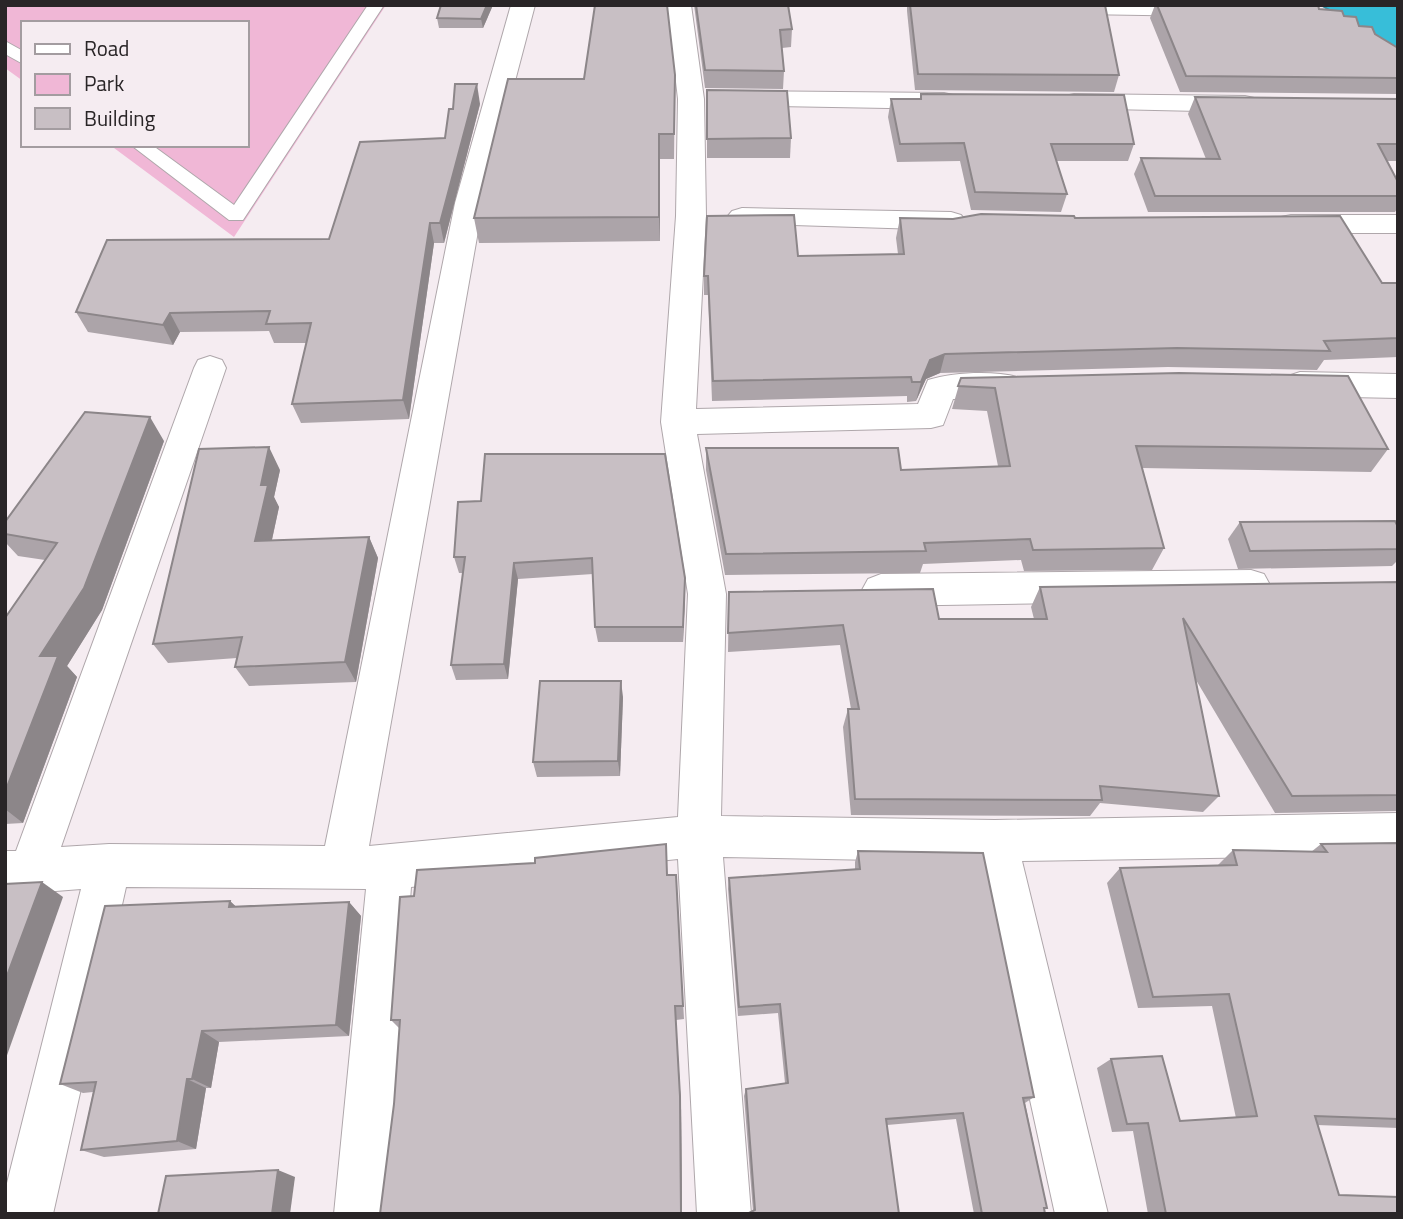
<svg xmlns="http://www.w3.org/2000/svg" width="1403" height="1219" viewBox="0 0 1403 1219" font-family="'Titillium Web',sans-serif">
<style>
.green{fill:#f0b7d6}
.water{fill:#37bed9;stroke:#3390a4;stroke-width:2}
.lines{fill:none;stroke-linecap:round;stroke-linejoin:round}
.lane-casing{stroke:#afa7ab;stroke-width:2}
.street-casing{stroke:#afa7ab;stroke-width:2}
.lane{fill:#fff;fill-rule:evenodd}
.street{fill:#fff;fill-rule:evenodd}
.wall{fill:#aca4a9}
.shaded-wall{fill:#8c8689}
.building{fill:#c8bfc4;stroke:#8c8689;stroke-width:2}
</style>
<rect width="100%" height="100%" fill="#f5ecf1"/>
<path class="green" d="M5,5H386L234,237L110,145H247V23H23V81L5,68Z"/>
<path class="water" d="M1321,5H1398V51Z"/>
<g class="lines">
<g class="lane-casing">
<g id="lane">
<path d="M368,5H384L243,220H229L131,145H152L234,205Z"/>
<path d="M5,41L23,51V64L5,54Z"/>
</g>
</g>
<g class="street-casing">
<g id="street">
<path d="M511,5H535L483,203L369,846L678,817L688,594L661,422L676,216L678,99L667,5H691L704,99L706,216L696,409L918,404L928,380C954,372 995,370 1021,378L1026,386L1021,394L1009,398L953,399L943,425L931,428L697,434L726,594L721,816L995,820L1398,813V855L1022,861L1108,1214H1055L978,862L723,857L751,1214H697L678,859L411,887L388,1214H334L366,889L126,887L53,1214H5V1191L81,889L5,895V851H16L194,368L198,360L210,356L222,360L226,368L61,847L109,844L325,846L455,203Z"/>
<path d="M944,5H1215L1218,9L1215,14L1206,16L956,12L948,10Z"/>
<path d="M735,91L944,93L953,95L957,101L953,107L944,109L726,105L722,99L726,93Z"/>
<path d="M1074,94L1245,96L1254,98L1258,104L1254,110L1245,112L1065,108L1061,102L1065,96Z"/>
<path d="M742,208L951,212L961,215L966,221L961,227L951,230L732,223L727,217L732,211Z"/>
<path d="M1291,215H1398V233H1291L1281,231L1276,224L1281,217Z"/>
<path d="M1300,372L1398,374V398L1300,396L1288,392L1283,384L1288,376Z"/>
<path d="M1251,570L1264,574L1270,585L1264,596L1251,600L881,606L868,601L862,590L868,579L881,574Z"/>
</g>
</g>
<use href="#lane" class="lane"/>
<use href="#street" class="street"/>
</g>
<g class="wall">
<path d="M493,5L483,28H439L437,18Z"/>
<path d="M694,5H788L792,29L791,47L782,48L784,71L783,89L705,88Z"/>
<path d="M907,5H1105L1119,75L1114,92L915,90L907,11Z"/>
<path d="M1155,5L1319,9L1344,16L1359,26L1375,34L1398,48V94L1180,92L1150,18Z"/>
<path d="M675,75L674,159H660V241L479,243L474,218L584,79Z"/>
<path d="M707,90L791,138L790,158H707Z"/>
<path d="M921,94L1134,144L1128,161H1056L1067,194L1061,212L971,210L960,161L897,162L888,117L891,99H920Z"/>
<path d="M1195,97L1398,99V161H1386L1398,182V207L1395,212H1148L1134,174L1141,158L1206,159L1188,114Z"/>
<path d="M480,104L444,243H434L409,419L301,423L292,404L307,343H274L269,331L180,332L173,345L88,332L76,312L329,239L445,138Z"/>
<path d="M900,218H1075L1382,283H1398V357L1324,360L1317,370L1168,367L940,373L926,379L916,401L907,402V396L712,401L708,295H704V276L798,256L898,254L896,238Z"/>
<path d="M961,378L1388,449L1371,472L1142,468L1164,548L1152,570L1024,571L1021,560L923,564L920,573L725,575L706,470V448L901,470L998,466L987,411L952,409Z"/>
<path d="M164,441L102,610L67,666L77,677L23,823L5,824V618L45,560L18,556L5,542V522Z"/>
<path d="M280,470L274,497L279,507L272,540L369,537L378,558L356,682L249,686L235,667L237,658L168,663L153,644Z"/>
<path d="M458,502L685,594L683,642H598L595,627L593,574L518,579L508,679L456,680L451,665L463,573H459L454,557Z"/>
<path d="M1240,522L1398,527V560L1392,566L1238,569L1228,539Z"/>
<path d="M1398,582V811L1275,813L1196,680L1219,796L1203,812L1100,803L1090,816L851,815L843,727L848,709H851L840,645L728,652L729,592L939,619H1034L1031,607L1040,587Z"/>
<path d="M623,697L620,776L537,777L533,762Z"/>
<path d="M1398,843V1128L1317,1125L1339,1195L1398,1214H1148L1133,1131L1112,1132L1097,1068L1111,1059L1180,1121L1236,1118L1212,1006L1138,1008L1107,883L1120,868L1217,866L1233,850L1311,852L1321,844Z"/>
<path d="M858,851L1034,1097L1025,1103L1047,1208L1044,1209L1045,1214H974L956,1119L887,1125L753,1211L744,1096L746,1089L785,1083L778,1013L738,1016L728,889L729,878L855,869V862Z"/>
<path d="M535,863L668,875H676L684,1019L676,1020L681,1106L682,1214H380L394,1104L400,1029L391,1020L414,896Z"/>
<path d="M230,901L236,907L349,902L361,916L349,1036L219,1042L211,1088H206L196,1149L104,1157L81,1150L93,1092L83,1093L60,1084Z"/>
</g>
<g class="shaded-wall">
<path d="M487,5H493L483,28L481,19Z"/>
<path d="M477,84L480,104L444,243L440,223Z"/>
<path d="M659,134L660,159V241L659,217Z"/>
<path d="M430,223L434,243L409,419L403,400Z"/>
<path d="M170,313L180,332L173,345L163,325Z"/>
<path d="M945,354L940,373L926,379L916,401L921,382L930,360Z"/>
<path d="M150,417L164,441L102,610L67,666L77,677L23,823L5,809V792L40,656Z"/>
<path d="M269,447L280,470L274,497L279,507L267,562L255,541L261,485Z"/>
<path d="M369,537L378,558L356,682L345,662Z"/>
<path d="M514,563L518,579L508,679L504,664Z"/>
<path d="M685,578V594L683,642V627Z"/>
<path d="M621,681L623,697L620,776L618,761Z"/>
<path d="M42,882L63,897L5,1061V981Z"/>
<path d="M230,901L245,915L229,907Z"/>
<path d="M349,902L361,916L349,1036L336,1025Z"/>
<path d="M675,1006L681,1106L682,1214H681Z"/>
<path d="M202,1031L219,1042L211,1088L192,1079Z"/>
<path d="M187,1079L206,1088L196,1149L177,1141Z"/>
<path d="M278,1170L295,1177L290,1214H272Z"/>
</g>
<g class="building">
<path d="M441,5H487L481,19L437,18Z"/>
<path d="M595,5H667L675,75L674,134H659V217L474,218L508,79H584Z"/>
<path d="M696,5H788L792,29L780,30L784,71L705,70Z"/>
<path d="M910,5H1105L1119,75L918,74Z"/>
<path d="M1157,5H1318L1319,9L1342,11L1344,16L1356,17L1359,26L1372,27L1375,34L1398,48V78L1186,76Z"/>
<path d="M455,84H477L440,223H430L403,400L292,404L311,323L266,324L270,311L170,313L163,325L76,312L107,240L329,239L360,142L445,138L449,109H453Z"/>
<path d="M707,90L787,91L791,138L707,139Z"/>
<path d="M921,94L1124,95L1134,144H1051L1067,194L975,192L964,143L900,144L891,99H921Z"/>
<path d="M1195,97L1398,99V144H1378L1398,182V196H1155L1141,158L1220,159Z"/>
<path d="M981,214L1074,216L1075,218L1340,216L1382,283H1398V338L1324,341L1330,351L1177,348L945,354L930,360L921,382H912L911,377L713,381L708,276H704L707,216L794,215L798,256L904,254L900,218L953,219Z"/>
<path d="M1179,373L1348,376L1388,449L1136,446L1164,548L1033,550L1030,539L924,543L926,551L726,554L706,448H898L901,470L1010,466L995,388L958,386L961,378Z"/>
<path d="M85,412L150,417L84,588L40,656H58L5,792V618L57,543L5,534V522Z"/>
<path d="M269,447L261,485H268L255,541L369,537L345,662L235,667L242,637L153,644L199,449Z"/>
<path d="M485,454H665L685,578L683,627H595L592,558L514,563L504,664L451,665L465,557H454L458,502L481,501Z"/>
<path d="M1395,521L1398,527V549L1250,551L1240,522Z"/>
<path d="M1398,582V795L1292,796L1183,618L1219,796L1100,786L1102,800L855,799L848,709H859L843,625L728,633L729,592L933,589L939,619H1047L1040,587Z"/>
<path d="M540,681H621L618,761L533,762Z"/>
<path d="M1398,843V1119L1315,1116L1339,1195L1398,1197V1214H1166L1148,1123L1127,1124L1111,1059L1162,1056L1180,1121L1257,1116L1229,994L1153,997L1120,868L1237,865L1233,850L1327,852L1321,844Z"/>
<path d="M666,844L667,875H676L683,1006H675L680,1096L681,1214H380L394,1104L400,1020H391L400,897L414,896L417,870L535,863V858Z"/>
<path d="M858,851L983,853L1034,1097L1023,1098L1047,1208H1044L1045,1214H982L963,1113L886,1119L899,1214H747L755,1210L746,1089L788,1083L780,1004L739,1007L729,878L860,869Z"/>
<path d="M42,882L5,981V884Z"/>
<path d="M230,901L229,907L349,902L336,1025L202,1031L192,1079H187L177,1141L81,1150L96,1082L60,1084L105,906Z"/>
<path d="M278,1170L272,1214H158L166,1176Z"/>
</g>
<rect width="1403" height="1219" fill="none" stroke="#292527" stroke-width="14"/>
<rect x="21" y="21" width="228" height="126" fill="#f5ecf1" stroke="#a39ca0" stroke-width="2"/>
<rect x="35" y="44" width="35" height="10" fill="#ffffff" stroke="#a39ca0" stroke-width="2"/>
<text x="84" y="56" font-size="21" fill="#292527">Road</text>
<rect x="35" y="74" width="35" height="21" fill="#f0b7d6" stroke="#a39ca0" stroke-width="2"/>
<text x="84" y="91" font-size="21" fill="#292527">Park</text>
<rect x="35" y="108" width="35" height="21" fill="#c8bfc4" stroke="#a39ca0" stroke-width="2"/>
<text x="84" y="126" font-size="21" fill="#292527">Building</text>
</svg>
